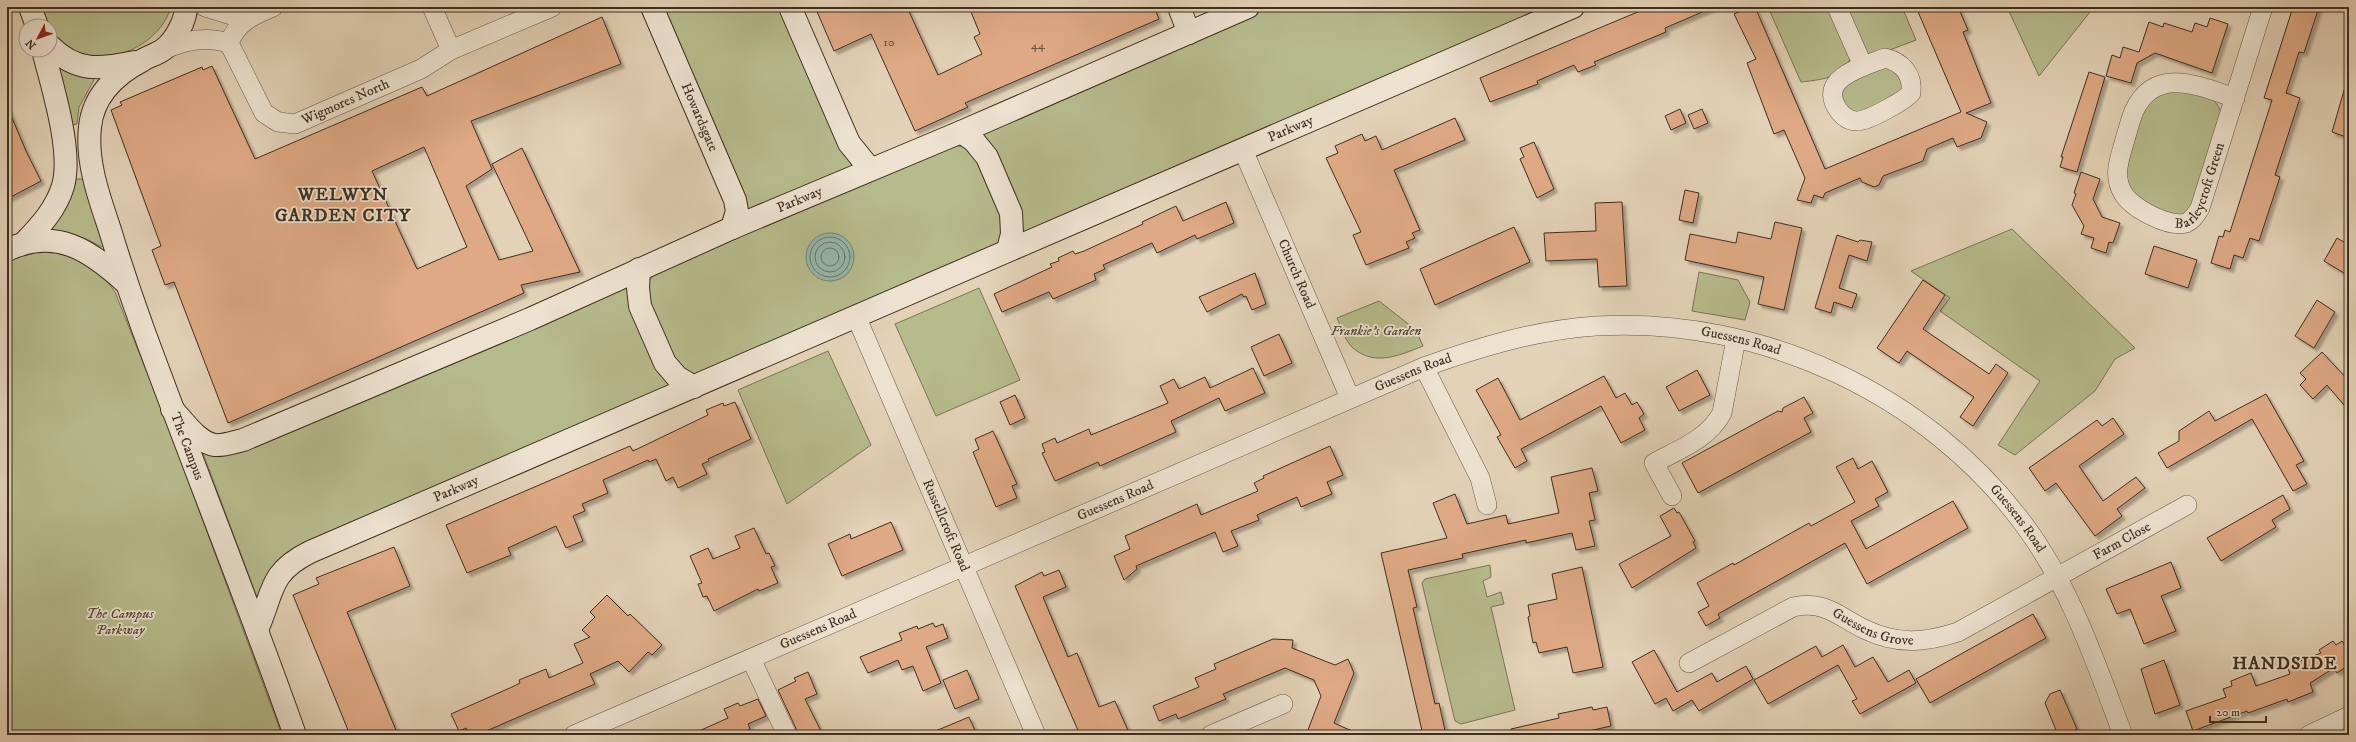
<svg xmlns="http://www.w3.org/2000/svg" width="2356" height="742" viewBox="0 0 2356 742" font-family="'IM FELL DW Pica',serif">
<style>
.green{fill:#b6bb8c;stroke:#7a7456}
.water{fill:#95b8ac;stroke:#738174}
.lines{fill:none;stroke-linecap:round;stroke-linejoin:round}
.shore{stroke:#6a7366;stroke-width:1}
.building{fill:#dea984;stroke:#3f2e20;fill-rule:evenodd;filter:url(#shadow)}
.street-casing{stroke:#685746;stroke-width:20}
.secondary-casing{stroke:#3f2e20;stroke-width:24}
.street{stroke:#ede2d0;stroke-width:19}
.secondary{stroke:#ede2d0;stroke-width:22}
.labels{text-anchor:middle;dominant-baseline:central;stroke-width:3.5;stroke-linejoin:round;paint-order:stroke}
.number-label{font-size:12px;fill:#674d39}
.street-label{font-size:14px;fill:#3f2e20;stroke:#ede2d0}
.park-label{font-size:14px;font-style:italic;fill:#574a36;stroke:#ede2d0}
.district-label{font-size:18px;font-weight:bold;letter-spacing:1px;fill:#3f2e20;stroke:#ede2d0}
</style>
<defs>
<filter id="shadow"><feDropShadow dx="3.5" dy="3.5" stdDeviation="1" flood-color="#0004"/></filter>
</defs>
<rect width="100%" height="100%" fill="#e3d2b7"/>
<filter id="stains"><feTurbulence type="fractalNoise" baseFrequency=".005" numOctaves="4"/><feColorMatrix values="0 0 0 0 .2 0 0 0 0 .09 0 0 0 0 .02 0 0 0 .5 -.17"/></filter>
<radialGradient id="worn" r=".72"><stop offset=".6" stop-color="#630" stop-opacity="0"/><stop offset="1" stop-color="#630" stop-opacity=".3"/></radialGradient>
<g class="green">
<path d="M40,7H171C156,56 82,77 51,31C47,25 44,15 40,7Z"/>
<path d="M660,7H784L857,166L744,213Z"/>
<path d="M1265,7H1552L1022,235L980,131Z"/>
<path d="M1768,7H1832L1850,59C1843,78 1819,80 1801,82Z"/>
<path d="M1840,7H1902L1916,40L1874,56L1867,54Z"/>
<path d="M2007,7H2094L2039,76Z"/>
<path d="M1880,64L1894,66L1905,88L1861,114L1848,112L1838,88Z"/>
<path d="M60,68L81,76H91L94,80L79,107L77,124L69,126L56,70Z"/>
<path d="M2173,88C2194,93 2220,92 2222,119L2190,211L2176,217L2134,198L2125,180L2138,114L2145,102Z"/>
<path d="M960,146L971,150L978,156L1005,217L1003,234L998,245L698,375L679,368L646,304L648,282L656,273L946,147Z"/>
<path d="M73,179H83L104,245L101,247C85,237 71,232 51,231L52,224Z"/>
<path d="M2012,229L2135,348L2115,359L2095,391L2015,455L1998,445L2040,381L1940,311L1950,298L1911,271Z"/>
<path d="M48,250C78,258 97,266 115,292L165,418L282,735H7V261L30,252Z"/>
<path d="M1699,272L1738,280L1750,302L1745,320L1692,311Z"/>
<path d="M628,283L671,387L299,548L260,598L257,597L201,448Z"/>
<path d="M979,288L1020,380L936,416L895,324Z"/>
<path d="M1379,301L1416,330L1423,346C1400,355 1375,367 1353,348C1345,341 1341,327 1337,318Z"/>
<path d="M828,351L871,445L787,504L738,390Z"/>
<path d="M1490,565L1491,577L1483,581L1487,597L1501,592L1504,604L1491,607L1515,710L1461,724L1455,721L1422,583L1425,579Z"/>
</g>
<circle class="water" cx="830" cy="257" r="24"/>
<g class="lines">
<g class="shore">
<circle cx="830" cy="257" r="20"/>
<circle cx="830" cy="257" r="15"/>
<circle cx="830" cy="257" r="9"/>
</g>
</g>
<g class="building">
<path d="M815,7H907L938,75L982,54L974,37L980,34L969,7H1154L1159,19L965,103L968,107L915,131L871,34L834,51Z"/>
<path d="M1638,7H1714L1665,28L1666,32L1594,62L1596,65L1578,72L1574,65L1537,81L1538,84L1490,102L1480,78L1640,11Z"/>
<path d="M1751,7H1755L1825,169L1961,112L1916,7H1958L1968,30L1963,32L1991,103L1966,113L1987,122L1981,138L1957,147L1953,138L1927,149L1923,161L1883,176L1879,185L1874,187L1862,182L1860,178L1825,193L1823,198L1814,195L1811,203L1797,200L1805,178L1784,130L1774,134L1747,63L1756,59L1734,14Z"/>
<path d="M2293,7H2319L2304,53L2299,52L2286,93L2300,98L2275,175L2280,177L2259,241L2250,238L2243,258L2234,255L2230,269L2211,263L2219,236L2223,237L2225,230L2230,232L2272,100L2264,98Z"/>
<path d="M602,17L621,64L471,121L492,169L466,186L499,260L533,251L492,164L522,148L580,272L521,285L524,293L228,423L174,282L165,285L152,250L161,246L111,110L122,105L120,102L202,67L203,70L212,66L255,159L422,87L427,96ZM424,147L467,247L417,269L372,171Z"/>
<path d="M2210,18L2228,24L2212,73L2155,53L2137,63L2131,83L2106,76L2112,55L2120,58L2123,47L2139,52L2149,22L2163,27L2164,23L2192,32L2195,23L2207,27Z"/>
<path d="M2089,72L2105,77L2077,172L2060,167L2063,157H2061Z"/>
<path d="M2345,87L2349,88V138L2332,132Z"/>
<path d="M7,106L26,151L41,181L7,199Z"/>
<path d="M1680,109L1686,123L1671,130L1665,116Z"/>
<path d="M1702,109L1708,123L1694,129L1688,115Z"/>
<path d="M1455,118L1465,140L1394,170L1420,230L1412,233L1415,238L1406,242L1409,248L1366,265L1353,235L1361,232L1326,158L1338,153L1335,146L1362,134L1365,141L1376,136L1382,150Z"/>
<path d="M1534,142L1554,189L1537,198L1520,159L1524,157L1520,148Z"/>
<path d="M2081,172L2100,179L2093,199L2102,217L2120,223L2113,243L2109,242L2106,253L2091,248L2094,238L2081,234L2084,226L2072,205L2076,194L2074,193Z"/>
<path d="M1685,190L1699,193L1693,223L1679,220Z"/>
<path d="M1226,202L1234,223L1197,239L1195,235L1157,253L1152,243L1103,265L1105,269L1094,274L1096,280L1053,299L1049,292L1002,312L994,294L1052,267L1050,264L1059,261L1058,258L1073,251L1075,254L1084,251L1143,224L1142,222L1176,206L1183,221Z"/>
<path d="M1622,202L1627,286L1599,287L1597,259L1546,261L1544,233L1596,231L1595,203Z"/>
<path d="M1775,222L1802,228L1784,310L1758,304L1764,277L1685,260L1690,234L1736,243L1738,232L1771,239Z"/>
<path d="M1514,227L1530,262L1435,305L1420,269Z"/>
<path d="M1837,235L1858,242L1860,240L1872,242L1867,261L1849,255L1839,288L1857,294L1852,308L1834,302L1831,313L1815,308Z"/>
<path d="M2337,238L2349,245V276L2324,261Z"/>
<path d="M2154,246L2197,260L2188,288L2145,274Z"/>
<path d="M1255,273L1266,304L1252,310L1246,296L1244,297L1242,294L1207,312L1199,297Z"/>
<path d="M1923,280L1945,295L1923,329L1989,374L1996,364L2008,373L1973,426L1960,417L1974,397L1907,351L1899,363L1877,348Z"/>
<path d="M2317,300L2335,312L2314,348L2295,336Z"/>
<path d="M1279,334L1292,363L1264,376L1251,347Z"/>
<path d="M2322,352L2349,381V411L2327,385L2313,399L2300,385L2306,379L2300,373Z"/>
<path d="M1253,368L1265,393L1225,411L1219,398L1171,421L1176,432L1100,466L1098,462L1055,481L1042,453L1045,452L1042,444L1055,438L1057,443L1089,429L1091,435L1168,403L1160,386L1174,379L1179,389L1205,377L1210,388Z"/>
<path d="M1697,370L1710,395L1679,411L1666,387Z"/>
<path d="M1604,376L1616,398L1625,393L1632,405L1637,402L1644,414L1639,418L1645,430L1621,443L1601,406L1521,449L1527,461L1515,468L1497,437L1501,435L1476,390L1498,378L1520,420Z"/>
<path d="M2266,394L2304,461L2296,465L2307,484L2293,491L2252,419L2167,468L2158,453L2179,441V431L2209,411L2215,421Z"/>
<path d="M1015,395L1025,418L1010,425L1000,402Z"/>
<path d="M1804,397L1813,413L1804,418L1811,432L1698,493L1682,463L1778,411L1782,412L1783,408Z"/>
<path d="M735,402L751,439L708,459L709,461L702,464L707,474L678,488L673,477L666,481L656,459L649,462L648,460L603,480L608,493L582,504L585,511L573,516L583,541L566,548L556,526L508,548L511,555L467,573L446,525L630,446L633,451L708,415L706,410L723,403L724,406Z"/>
<path d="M2113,418L2124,434L2079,466L2103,501L2136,477L2145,488L2117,509L2122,516L2095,536L2056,483L2045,491L2029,468L2097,420L2102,426Z"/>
<path d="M993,431L1017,484L1012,486L1017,498L996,507L973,452L979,449L975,439Z"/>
<path d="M1330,446L1343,475L1327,482L1332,494L1301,507L1297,497L1257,515L1259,520L1231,531L1238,546L1223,552L1215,532L1136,566L1137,569L1124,580L1114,556L1130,549L1125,536L1197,504L1201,515L1258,491L1254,483L1264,478L1263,476Z"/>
<path d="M1853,458L1858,469L1872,461L1888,492L1875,499L1879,506L1851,521L1866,549L1953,501L1968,528L1867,584L1845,543L1718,614L1720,618L1706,626L1698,612L1709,606L1697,583L1733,563L1734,565L1809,523L1811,526L1855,502L1836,467Z"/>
<path d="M1592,468L1598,491L1589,493L1595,520L1589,521L1595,546L1576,550L1572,533L1526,543V540L1462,554L1463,558L1408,570L1417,607L1413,608L1435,704L1439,703L1446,735H1423L1381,553L1447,538L1433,503L1455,494L1467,524L1506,515L1508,524L1559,513L1551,477Z"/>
<path d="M2283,495L2290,509L2272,520L2276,527L2221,561L2207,538Z"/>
<path d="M1674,508L1677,513L1679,512L1695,541L1693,542L1696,548L1632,588L1619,564L1671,536L1660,516Z"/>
<path d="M891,522L903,550L842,576L828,544L850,534L851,539Z"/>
<path d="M754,528L766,554L769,553L775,566L771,567L778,583L759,591L758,589L714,611L707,596L703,597L698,584L702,583L690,556L708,548L713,559L740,548L735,536Z"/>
<path d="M394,547L410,586L347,612L398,735H350L293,595L319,584L316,578Z"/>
<path d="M2171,562L2181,588L2161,596L2176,631L2144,644L2130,609L2117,614L2106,589Z"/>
<path d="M1582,567L1603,667L1573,673L1567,647L1539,653L1536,642L1533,643L1528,617L1530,616L1528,605L1557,599L1552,574Z"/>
<path d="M1059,570L1066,587L1043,597L1068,657L1077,653L1099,707L1115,701L1130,735H1080L1015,586L1042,572L1044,576Z"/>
<path d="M607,595L628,616L630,614L662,645L652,655L648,652L629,672L618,661L590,674L595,684L477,735H469L466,728L459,731L451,714L512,687L520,683L519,680L546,669L549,678L583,663L574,644L590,637L582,630L595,617L590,612Z"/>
<path d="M2033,614L2046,638L1930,703L1916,679Z"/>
<path d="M933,623L935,627L943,624L948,638L926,647L941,683L923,691L913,666L902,670L898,660L868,673L860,657L902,640L899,633L917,626L918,629Z"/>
<path d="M1273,639L1293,640L1292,648L1335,665L1348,659L1354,673L1334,723L1361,735H1306L1321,696L1314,680L1285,668L1223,694L1226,699L1178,719L1176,714L1159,721L1153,706L1199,687L1195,678L1216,669L1214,664Z"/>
<path d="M2333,641L2336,645L2342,641L2349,653V665L2337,673L2334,668L2310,683L2313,692L2288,702L2287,699L2248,713L2247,711L2193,731L2186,711L2226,697L2223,689L2232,686L2231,681L2251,673L2256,686L2290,674L2287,666L2321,653L2319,650Z"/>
<path d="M1843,645L1855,667L1873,657L1888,682L1909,670L1916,683L1860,714L1852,701L1857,699L1838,665L1768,704L1754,680L1816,646L1822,657Z"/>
<path d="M1654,650L1677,692L1712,673L1717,682L1746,666L1753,679L1699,711L1692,700L1673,711L1666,698L1655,704L1632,662Z"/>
<path d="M2164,660L2180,705L2155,714L2141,669Z"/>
<path d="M967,670L979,699L955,709L943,680Z"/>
<path d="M808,672L817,694L805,699L823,735H799L778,690L796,681L794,678Z"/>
<path d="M2060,690L2077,729L2063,735H2058L2045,703L2050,694Z"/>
<path d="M758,699L766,716L748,724L750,729L736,735H690L728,718L724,709L738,703L740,706Z"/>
<path d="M1592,707L1593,710L1607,707L1611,726L1571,735H1512L1511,729L1559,718L1558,714Z"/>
<path d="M969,717L977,735H926Z"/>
</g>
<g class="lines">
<g class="street-casing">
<g id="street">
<path d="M205,7L231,15L249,18"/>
<path id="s1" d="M273,7C252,16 238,21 229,43L264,113L278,122L295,124L421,69L451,50L552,7"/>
<path d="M432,7L451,50"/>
<path d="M1837,7L1863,66"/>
<path d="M165,49C187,40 206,36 229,43"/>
<path d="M1885,58C1902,62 1913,74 1911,93C1904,101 1868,121 1857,121C1848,121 1842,116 1837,108C1818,78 1864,66 1885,58Z"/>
<path id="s2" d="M2235,98C2199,86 2155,65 2134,111C2130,121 2127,133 2124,143C2119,160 2113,177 2123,193C2131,208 2169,228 2186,223C2193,220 2196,214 2200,208L2263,7"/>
<path id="s3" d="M1243,150L1350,398"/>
<path id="s4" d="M856,316L1036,735"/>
<path d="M1424,367L1480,478L1487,505"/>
<path d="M1672,496L1654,463C1680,449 1708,439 1722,413L1736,339"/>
<path d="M751,659L787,735"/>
<path id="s5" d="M1689,663L1793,607C1825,600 1838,616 1864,629C1897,645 1924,643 1958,632L2187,505"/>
<path id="s6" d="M574,735L1424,367C1480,347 1536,330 1596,326C1760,316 1928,394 2025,526C2071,588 2096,664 2123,735"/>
<path d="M1211,735L1283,704"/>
<path d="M2309,735L2349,716"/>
</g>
</g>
<g class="secondary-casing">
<g id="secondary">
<path d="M30,7L37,26"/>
<path id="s7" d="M186,7C186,20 175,41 164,49C158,54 149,56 143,60C116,74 93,96 90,127C86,162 99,197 110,230C120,263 131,296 143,329C193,465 247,599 295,735"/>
<path id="s8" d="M652,7L735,200L737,211L732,228"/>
<path d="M790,7L849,143L870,169"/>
<path d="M1179,7L1189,33"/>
<path d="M50,46C77,73 100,69 135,62"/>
<path d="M961,132L974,141L987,157L1011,213L1012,234L1008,250"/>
<path d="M25,242C41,225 56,209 63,186C73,151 52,86 43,50"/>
<path d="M7,250C56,227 90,250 126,283"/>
<path d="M639,269L638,288L640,306L665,363L677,377L694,387"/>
<path id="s9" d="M172,409C183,420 198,443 215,445C224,446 234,442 243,440L530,319L732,228L961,132L1248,7"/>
<path id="s10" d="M257,630C274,592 268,573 310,552L1573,7"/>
</g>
</g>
<use href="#street" class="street"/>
<use href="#secondary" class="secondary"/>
</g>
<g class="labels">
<g class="number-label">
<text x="889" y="42">10</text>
<text x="1038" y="45">44</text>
</g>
<g class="street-label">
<text stroke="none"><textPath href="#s1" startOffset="226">Wigmores North</textPath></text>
<text stroke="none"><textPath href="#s8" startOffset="120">Howardsgate</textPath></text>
<text stroke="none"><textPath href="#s10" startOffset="1166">Parkway</textPath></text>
<text stroke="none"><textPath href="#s2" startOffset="312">Barleycroft Green</textPath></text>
<text stroke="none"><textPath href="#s9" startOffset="692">Parkway</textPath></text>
<text stroke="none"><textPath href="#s3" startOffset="135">Church Road</textPath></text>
<text stroke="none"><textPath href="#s6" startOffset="1250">Guessens Road</textPath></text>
<text stroke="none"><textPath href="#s6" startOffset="914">Guessens Road</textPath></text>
<text stroke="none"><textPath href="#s7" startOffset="497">The Campus</textPath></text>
<text stroke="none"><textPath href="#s10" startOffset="257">Parkway</textPath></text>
<text stroke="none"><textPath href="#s6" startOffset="590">Guessens Road</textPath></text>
<text stroke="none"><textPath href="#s6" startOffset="1586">Guessens Road</textPath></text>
<text stroke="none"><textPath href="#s4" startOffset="228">Russellcroft Road</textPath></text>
<text stroke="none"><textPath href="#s5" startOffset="479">Farm Close</textPath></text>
<text stroke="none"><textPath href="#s5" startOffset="203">Guessens Grove</textPath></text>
<text stroke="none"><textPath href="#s6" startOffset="266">Guessens Road</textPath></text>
</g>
<g class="park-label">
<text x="1376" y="331">Frankie's Garden</text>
<text x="120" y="614">The Campus<tspan x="120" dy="16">Parkway</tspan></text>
</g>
<g class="district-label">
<text x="343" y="195">WELWYN<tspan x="343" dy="21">GARDEN CITY</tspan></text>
<text x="2285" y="664">HANDSIDE</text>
</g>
</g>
<rect width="2356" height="742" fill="none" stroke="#e3d2b7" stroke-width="24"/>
<rect x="8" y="8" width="2340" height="726" fill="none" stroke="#3f2e20" stroke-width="2"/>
<rect x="12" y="12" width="2332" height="718" fill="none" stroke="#3f2e20"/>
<g transform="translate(38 38) rotate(229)"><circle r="19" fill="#ede2d0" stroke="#a79a8a"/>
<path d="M0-3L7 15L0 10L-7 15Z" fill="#8f2418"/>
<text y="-6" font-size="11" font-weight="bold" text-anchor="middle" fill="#3f2e20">N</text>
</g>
<path d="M2210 716v6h56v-6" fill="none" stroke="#3f2e20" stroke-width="2"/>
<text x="2216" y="716" font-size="12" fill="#3f2e20" stroke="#ede2d0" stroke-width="3" paint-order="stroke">20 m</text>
<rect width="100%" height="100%" filter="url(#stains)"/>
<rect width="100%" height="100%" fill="url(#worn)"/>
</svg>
